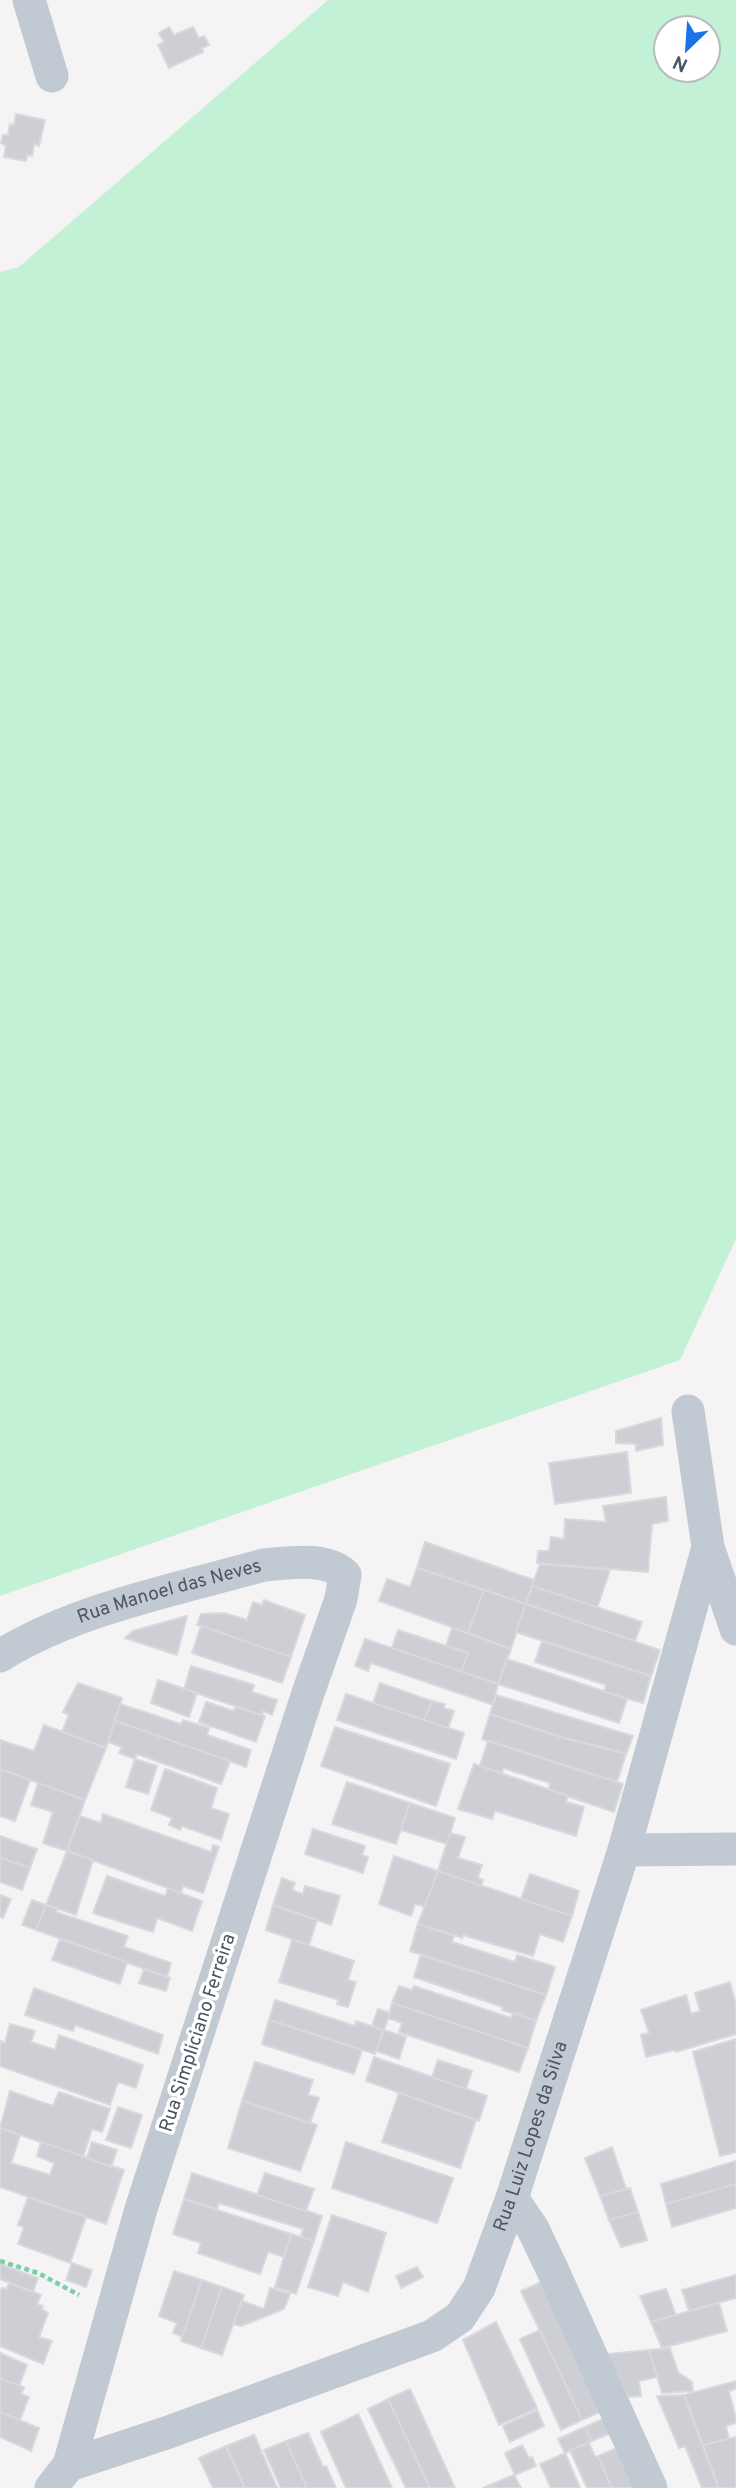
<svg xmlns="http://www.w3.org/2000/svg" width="736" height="2488" viewBox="0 0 736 2488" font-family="Overpass,sans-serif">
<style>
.green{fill:#c3f1d5;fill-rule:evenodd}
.building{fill:#cdcfd5;stroke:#d7d9de;stroke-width:2}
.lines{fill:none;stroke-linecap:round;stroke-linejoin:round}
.path{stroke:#7ad0a6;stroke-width:4.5;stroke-dasharray:5 3.5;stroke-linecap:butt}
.street{stroke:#c1cad2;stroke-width:33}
.labels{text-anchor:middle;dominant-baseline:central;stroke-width:7;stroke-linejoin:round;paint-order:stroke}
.street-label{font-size:19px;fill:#4a5661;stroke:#fff}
</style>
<rect width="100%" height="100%" fill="#f5f3f3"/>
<path class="green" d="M328,0H736V1239L680,1360L0,1596V272L19,267ZM666,28H708V70H666Z"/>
<g class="building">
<path d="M169,27L174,35L193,27L199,38L204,36L209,45L202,48L203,52L169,68L158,45L164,42L159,33Z"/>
<path d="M16,114L45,120L39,146L34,144L32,156L27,155L26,161L4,157L6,146L1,143L3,135H8L10,124L14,125Z"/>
<path d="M661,1418L663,1445L636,1451V1444L616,1443V1431Z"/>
<path d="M627,1452L631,1493L555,1504L549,1463Z"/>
<path d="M666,1497L668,1521L652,1524L648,1572L537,1563L538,1551H549L551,1537L564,1539L565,1519L606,1522L603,1506Z"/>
<path d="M425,1542L534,1580L526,1604L417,1568Z"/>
<path d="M540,1564L610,1570L597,1608L532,1586Z"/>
<path d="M417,1568L484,1590L468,1633L379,1601L387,1579L410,1587Z"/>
<path d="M532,1586L642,1622L635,1641L526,1604Z"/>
<path d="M484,1590L526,1604L511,1649L468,1633Z"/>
<path d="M264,1600L305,1615L291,1657L197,1625L201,1614L224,1613L247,1620L253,1602L262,1605Z"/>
<path d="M526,1604L660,1650L651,1676L516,1632Z"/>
<path d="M187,1616L177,1655L125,1638L133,1631Z"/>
<path d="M201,1626L291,1657L282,1683L192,1653Z"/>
<path d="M452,1628L511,1649L498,1684L461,1672L468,1653L446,1646Z"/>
<path d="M398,1630L468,1653L461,1672L392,1648Z"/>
<path d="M365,1639L498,1684L493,1705L371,1663L368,1671L355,1666Z"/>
<path d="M542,1641L651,1676L643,1703L604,1692L606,1685L535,1662Z"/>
<path d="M507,1659L627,1699L619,1723L498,1684Z"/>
<path d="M191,1666L254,1685L252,1692L277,1700L272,1715L263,1711L262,1715L184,1689Z"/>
<path d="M158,1680L197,1693L189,1717L151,1703Z"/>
<path d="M78,1683L122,1698L106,1748L62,1732L69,1715L63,1712Z"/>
<path d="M380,1683L432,1701L424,1720L373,1703Z"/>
<path d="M346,1694L464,1733L456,1759L337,1720Z"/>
<path d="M496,1695L633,1736L626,1754L561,1737L490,1714Z"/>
<path d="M432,1701L445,1704L444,1708L454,1711L448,1728L424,1720Z"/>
<path d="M206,1702L234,1711L235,1707L265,1716L256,1742L199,1722Z"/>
<path d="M120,1704L181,1724L183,1720L209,1728L207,1735L251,1750L246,1767L115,1721Z"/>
<path d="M490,1714L561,1737L626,1754L617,1782L482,1739Z"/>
<path d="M115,1721L230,1761L221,1784L137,1754L135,1759L119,1753L122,1747L108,1742Z"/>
<path d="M44,1725L106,1748L85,1800L0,1769V1740L34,1751Z"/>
<path d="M335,1727L450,1764L436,1806L321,1766Z"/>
<path d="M488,1741L623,1784L614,1812L549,1790L550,1783L503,1768L502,1774L480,1766Z"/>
<path d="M135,1759L157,1766L148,1794L126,1787Z"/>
<path d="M474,1764L568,1796L566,1802L584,1807L576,1836L495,1811L492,1819L458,1809Z"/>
<path d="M0,1769L30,1780L15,1821L0,1816Z"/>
<path d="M165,1769L217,1788L211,1808L229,1814L221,1840L182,1826L180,1830L169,1825L172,1818L151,1810Z"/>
<path d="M347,1782L410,1803L396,1844L332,1824Z"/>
<path d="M38,1783L85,1800L67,1851L43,1843L53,1812L31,1805Z"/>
<path d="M410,1803L455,1818L447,1844L401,1830Z"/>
<path d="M103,1814L211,1852L213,1845L219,1847L203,1893L183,1886L181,1893L67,1851L80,1816L101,1823Z"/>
<path d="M313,1829L365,1846L362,1855L368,1857L363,1873L305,1854Z"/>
<path d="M450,1833L465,1837L458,1858L482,1865L478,1878L483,1880L481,1886L438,1871Z"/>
<path d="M0,1836L37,1849L30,1868L0,1858Z"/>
<path d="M67,1851L93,1860L76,1915L46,1905Z"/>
<path d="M394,1856L438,1871L425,1907L415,1904L411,1916L379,1904Z"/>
<path d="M0,1858L30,1868L22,1890L0,1882Z"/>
<path d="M438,1871L572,1916L563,1942L540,1934L533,1956L463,1935L462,1938L460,1937L418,1924Z"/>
<path d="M530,1874L579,1891L572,1916L521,1899Z"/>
<path d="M107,1876L165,1896L168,1888L202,1901L192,1931L157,1918L153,1932L93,1913Z"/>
<path d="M282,1878L295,1883L292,1890L303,1894L305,1886L340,1896L331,1925L273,1905Z"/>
<path d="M0,1895L11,1899L3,1918L0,1917Z"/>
<path d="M32,1900L46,1905L36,1930L22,1925Z"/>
<path d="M46,1905L57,1909L56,1912L128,1936L124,1947L171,1963L167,1977L36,1930Z"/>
<path d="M273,1905L317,1920L309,1945L266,1930Z"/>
<path d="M418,1924L454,1936L452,1942L515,1962L517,1955L555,1967L546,1995L410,1951Z"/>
<path d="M60,1939L127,1962L120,1984L52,1960Z"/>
<path d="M292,1940L354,1961L348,1980L356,1982L348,2007L337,2004L339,2000L279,1982Z"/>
<path d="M421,1955L546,1995L536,2021L502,2010L503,2007L414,1977Z"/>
<path d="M144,1969L170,1978L166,1991L139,1983Z"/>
<path d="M730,1982L736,2005V2034L676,2052L675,2050L646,2057L641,2035L649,2033L641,2010L686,1995L691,2014L700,2011L695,1993Z"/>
<path d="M399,1986L412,1990L414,1986L511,2018L514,2013L536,2021L528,2048L392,2003Z"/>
<path d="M34,1988L163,2035L158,2054L75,2025L73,2031L25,2015Z"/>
<path d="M275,2000L355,2026L356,2021L384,2030L375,2054L269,2020Z"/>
<path d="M392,2003L528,2048L519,2072L399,2032L402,2023L388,2018Z"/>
<path d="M378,2009L390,2013L384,2030L372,2026Z"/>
<path d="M269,2020L362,2050L354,2074L262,2044Z"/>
<path d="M10,2024L35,2031L31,2042L55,2050L59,2035L143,2065L136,2088L118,2082L110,2105L0,2066V2043L1,2041L5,2043Z"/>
<path d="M384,2030L406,2037L399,2059L376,2051Z"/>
<path d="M736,2039V2152L720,2156L693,2052Z"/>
<path d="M374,2057L487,2096L479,2121L366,2081Z"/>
<path d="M438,2060L472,2071L466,2089L432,2077Z"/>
<path d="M255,2062L313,2080L308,2095L319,2098L310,2123L242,2101Z"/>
<path d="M10,2091L53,2106L59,2092L110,2109L102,2132L92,2129L83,2157L0,2128Z"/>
<path d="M399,2093L476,2120L460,2168L382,2142Z"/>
<path d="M242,2101L317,2125L300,2171L228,2148Z"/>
<path d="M118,2107L142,2115L131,2148L106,2140Z"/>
<path d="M0,2128L20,2135L11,2163L50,2175L54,2163L37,2156L41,2142L124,2170L106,2224L0,2187Z"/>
<path d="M92,2142L117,2150L111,2167L87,2158Z"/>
<path d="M346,2142L453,2178L437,2223L332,2188Z"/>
<path d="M612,2147L626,2189L600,2196L585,2158Z"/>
<path d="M736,2161V2184L666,2204L661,2184Z"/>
<path d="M192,2173L322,2216L314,2241L301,2237L303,2229L219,2203L217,2209L184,2199Z"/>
<path d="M265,2173L314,2189L306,2211L257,2195Z"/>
<path d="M736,2184V2208L672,2227L666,2204Z"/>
<path d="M630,2188L638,2212L609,2220L600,2196Z"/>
<path d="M28,2197L86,2217L70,2263L18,2244L24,2227L18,2225Z"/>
<path d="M184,2199L291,2234L284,2257L268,2252L260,2274L198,2253L201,2243L173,2234Z"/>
<path d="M638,2212L647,2240L621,2247L609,2220Z"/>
<path d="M332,2215L386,2233L368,2292L343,2282L338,2296L308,2287Z"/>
<path d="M291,2234L314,2241L296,2294L275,2287Z"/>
<path d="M72,2263L92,2270L86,2287L66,2280Z"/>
<path d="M0,2264L38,2278L33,2292L0,2279Z"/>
<path d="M417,2267L423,2277L401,2288L396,2276Z"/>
<path d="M174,2271L202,2280L183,2337L173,2333L177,2323L159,2316Z"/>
<path d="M736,2275V2298L689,2311L682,2290Z"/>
<path d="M202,2280L222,2287L201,2348L181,2341Z"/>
<path d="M544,2281L602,2411L582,2420L521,2291Z"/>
<path d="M9,2283L41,2295L37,2304L43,2306L42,2309L48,2313L39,2337L52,2341L43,2364L0,2346V2292L2,2288L7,2289Z"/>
<path d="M222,2287L244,2295L222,2355L201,2348Z"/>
<path d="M270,2288L290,2294L284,2309L241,2326L233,2324L242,2301L264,2309Z"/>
<path d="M666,2289L676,2315L651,2322L640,2296Z"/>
<path d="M719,2303L727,2331L662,2348L651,2322Z"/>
<path d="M496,2322L537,2408L499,2425L463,2340Z"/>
<path d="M540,2330L582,2420L561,2430L520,2339Z"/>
<path d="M670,2348L678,2372L692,2382L693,2391L662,2393L649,2350Z"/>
<path d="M649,2350L657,2377L639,2381L641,2396L628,2397L607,2354Z"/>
<path d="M0,2353L27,2365L19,2386L0,2379Z"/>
<path d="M0,2379L24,2387L21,2394L29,2397L20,2420L0,2412Z"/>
<path d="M736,2381V2389L729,2391L736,2419V2423L726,2426L729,2439L703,2445L684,2395Z"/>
<path d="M410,2389L455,2488H430L388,2399Z"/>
<path d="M684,2395L716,2482L719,2488H702L685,2446L679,2448L657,2396Z"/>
<path d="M388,2399L430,2488H406L368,2409Z"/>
<path d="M537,2410L544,2426L510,2442L503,2426Z"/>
<path d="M0,2412L39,2428L31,2451L0,2437Z"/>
<path d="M358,2414L392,2488H346L321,2432Z"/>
<path d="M610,2416L616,2431L592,2441L585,2427Z"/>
<path d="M585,2427L592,2441L565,2453L558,2439Z"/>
<path d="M308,2433L323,2467L326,2466L336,2488H307L286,2441Z"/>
<path d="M254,2435L255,2436L277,2488H245L226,2446Z"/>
<path d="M736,2437V2488H719L703,2445Z"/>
<path d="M286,2441L287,2444L307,2488H281L264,2450Z"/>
<path d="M589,2443L595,2457L598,2456L612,2488H587L570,2450Z"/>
<path d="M522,2445L529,2458L532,2457L536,2466L515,2475L505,2453Z"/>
<path d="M226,2446L241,2480L245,2488H213L199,2458Z"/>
<path d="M619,2447L637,2488H612L598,2456Z"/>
<path d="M565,2453L580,2488H551L540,2464Z"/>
<path d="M514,2475L521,2488H483Z"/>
</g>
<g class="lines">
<path class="path" d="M0,2261L38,2273L79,2295"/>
<g class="street">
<path d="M29,0L52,76"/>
<path d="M688,1411L708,1547L736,1629"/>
<path id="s1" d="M0,1656C75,1609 178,1589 264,1565C289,1563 326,1556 345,1575L341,1599L307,1696L141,2209L69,2465L51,2488"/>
<path d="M624,1850L736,1849"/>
<path d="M512,2198L533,2229L552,2269L651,2488"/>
<path id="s2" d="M69,2465L166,2433L432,2336L460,2317L479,2288L512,2198L624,1850L708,1547"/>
</g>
</g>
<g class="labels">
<g class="street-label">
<text stroke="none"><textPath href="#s1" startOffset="182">Rua Manoel das Neves</textPath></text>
<text transform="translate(198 2033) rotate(-72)">Rua Simpliciano Ferreira</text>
<text stroke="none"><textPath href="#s2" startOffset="614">Rua Luiz Lopes da Silva</textPath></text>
</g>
</g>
<g transform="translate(687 49) rotate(205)"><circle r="33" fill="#ffffff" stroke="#b7bbc0" stroke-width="2"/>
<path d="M0-5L12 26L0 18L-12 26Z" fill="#1a73e8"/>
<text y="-10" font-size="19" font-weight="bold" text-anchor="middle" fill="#4a5661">N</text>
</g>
</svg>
